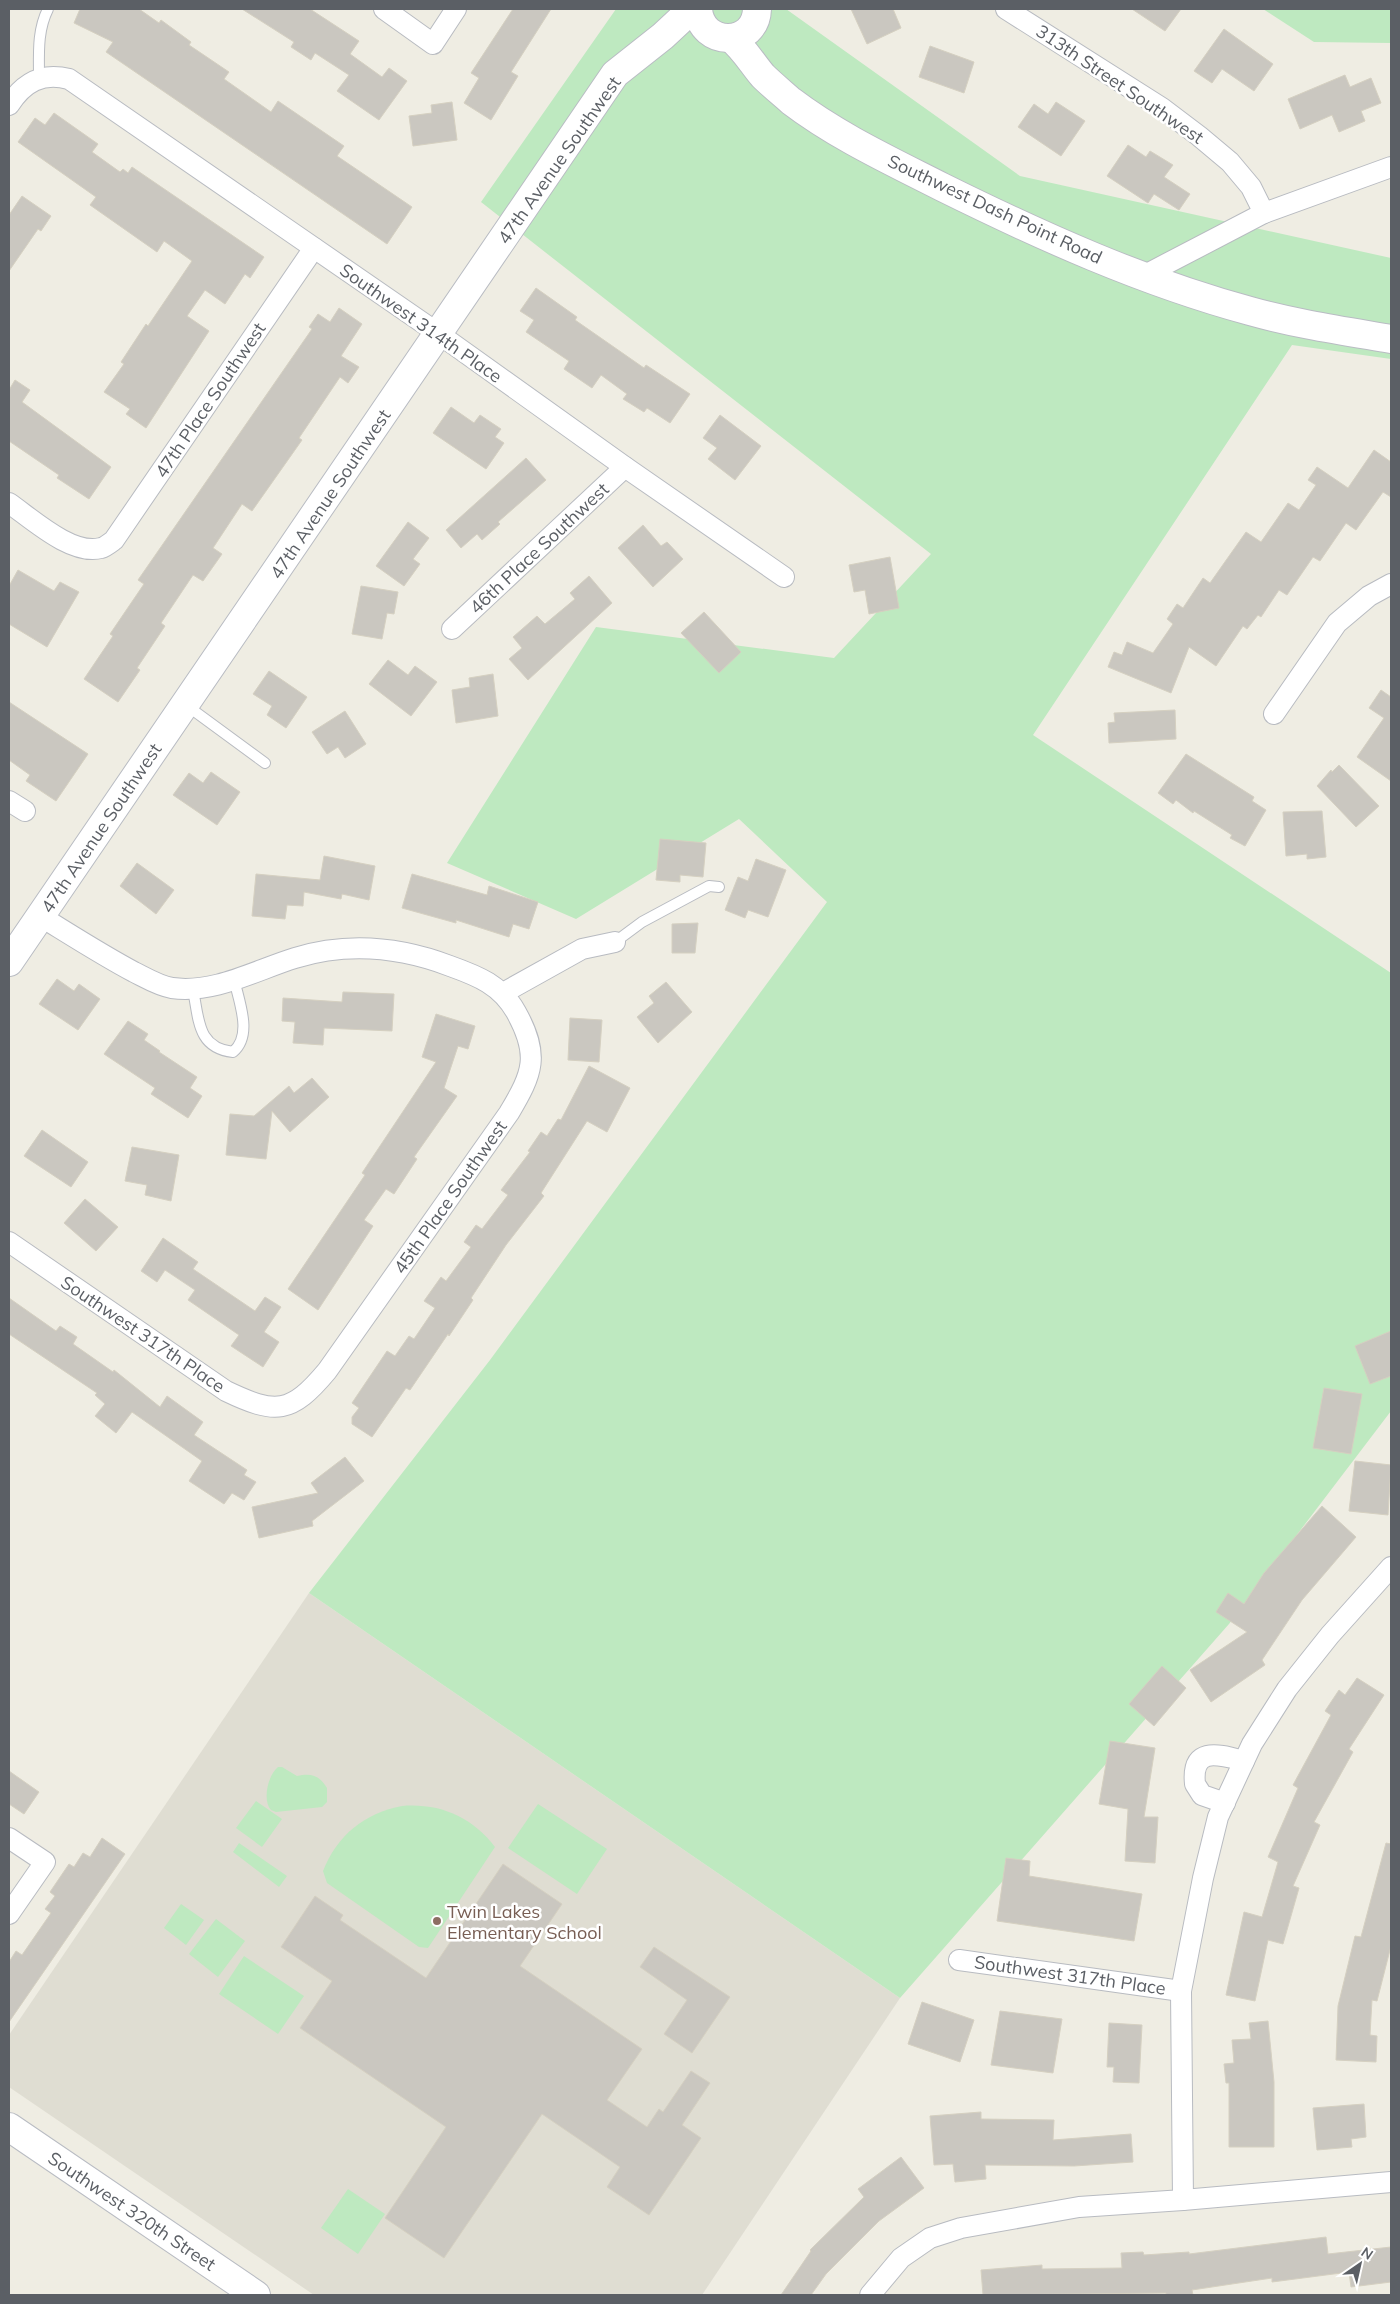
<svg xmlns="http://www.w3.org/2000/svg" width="1400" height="2304" viewBox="0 0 1400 2304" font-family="Mulish,sans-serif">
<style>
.education{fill:#dfddd2}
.green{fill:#bee9c0}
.building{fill:#cac7c0;stroke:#d5d0c1}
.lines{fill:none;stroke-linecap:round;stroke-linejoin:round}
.lane-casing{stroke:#b8bbc1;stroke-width:12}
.street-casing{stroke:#b8bbc1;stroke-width:22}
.secondary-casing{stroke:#b9bcc3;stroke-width:30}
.lane{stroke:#fff;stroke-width:10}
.street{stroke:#fff;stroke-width:20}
.secondary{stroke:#fff;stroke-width:28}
.education-dot{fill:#8d6e63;stroke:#fff;stroke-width:2}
.labels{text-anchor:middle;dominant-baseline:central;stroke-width:5;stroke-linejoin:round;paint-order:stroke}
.street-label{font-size:18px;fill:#5b5f65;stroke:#fff}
.education-label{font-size:18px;fill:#785e54;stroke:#fff;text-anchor:start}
</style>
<rect width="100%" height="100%" fill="#efede3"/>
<path class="education" d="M309,1593L900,1998L702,2295H314L9,2087V2035Z"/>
<g class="green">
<path d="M616,9H786L1020,176L1391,258V359L1292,345L1033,735L1391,973V1411L1229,1624L900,1998L309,1593L490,1360L827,902L739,819L576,919L447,863L596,627L834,658L931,554L481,202Z"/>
<path d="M1263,9H1391V43L1314,42Z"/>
<path d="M278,1767H282L297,1776C311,1773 319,1775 327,1788V1802L322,1807L276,1812L271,1810C262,1800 268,1775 278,1767Z"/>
<path d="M256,1801L282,1819L262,1847L236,1828Z"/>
<path d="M538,1804L607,1849L577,1894L508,1848Z"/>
<path d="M402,1806C440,1803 472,1817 495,1847L428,1948L419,1947L327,1883L323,1871C337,1835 365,1813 402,1806Z"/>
<path d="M239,1843L287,1876L279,1887L233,1852Z"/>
<path d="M181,1904L204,1920L186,1945L164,1928Z"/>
<path d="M216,1919L245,1941L218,1977L189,1954Z"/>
<path d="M244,1956L304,1996L278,2034L219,1994Z"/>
<path d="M348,2189L385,2214L358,2254L321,2228Z"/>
</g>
<g class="building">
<path d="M80,9H139L159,23L161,20L191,42L189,45L229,72L224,79L271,112L278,101L344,146L337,156L412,207L387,244L106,52L113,42L74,23Z"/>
<path d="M242,9H310L359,41L350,54L382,77L389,68L407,81L379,120L337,91L349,75L315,53L311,60L291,47L294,42Z"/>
<path d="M513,9H551L511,72L518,76L491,120L464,103L479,78L471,73Z"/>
<path d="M851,9H893L901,28L867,44Z"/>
<path d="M1132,9H1181L1165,31Z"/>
<path d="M1224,29L1273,64L1254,91L1222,69L1212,83L1194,71Z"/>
<path d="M930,46L974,62L964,93L919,77Z"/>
<path d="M1345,75L1350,87L1371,78L1381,103L1361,111L1365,121L1339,132L1332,115L1300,129L1288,99Z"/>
<path d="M452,102L457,140L413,146L409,116L432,113L431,105Z"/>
<path d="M1056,102L1085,121L1061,156L1018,127L1034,104L1048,114Z"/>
<path d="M54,113L98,144L92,152L120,172L123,169L128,173L132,167L264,257L250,278L245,274L225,304L205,290L187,316L209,331L146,428L126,414L130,409L104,392L124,364L121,362L146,324L148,326L192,261L164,241L157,252L90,205L96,197L18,142L35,118L45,125Z"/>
<path d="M1128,145L1146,157L1150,151L1173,165L1164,177L1190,194L1179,210L1154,194L1148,203L1107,176Z"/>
<path d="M22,196L51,216L41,231L38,229L9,271V215Z"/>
<path d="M536,288L577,317L575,320L644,368L646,365L690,394L670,423L647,408L644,412L623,399L627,394L601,375L592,388L564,369L569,361L526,332L534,320L520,311Z"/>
<path d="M339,308L362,324L341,356L359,367L348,383L340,377L299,438L302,440L252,511L242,504L213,548L222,554L203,581L193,575L161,623L165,626L137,668L140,670L118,702L84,679L113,636L110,634L144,584L138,580L312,329L309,327L318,314L330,322Z"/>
<path d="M15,380L30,390L22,402L111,467L89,499L57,478L59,475L9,441V390Z"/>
<path d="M451,407L474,423L480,415L501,429L495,437L504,443L486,469L433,433Z"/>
<path d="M720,415L761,446L735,480L708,459L717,448L703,438Z"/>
<path d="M1374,450L1391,462V497L1383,492L1356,530L1346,523L1320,561L1313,557L1287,595L1279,590L1261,617L1258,615L1247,629L1243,626L1216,666L1189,647L1171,693L1108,667L1114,652L1122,655L1127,642L1153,653L1173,624L1167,619L1177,604L1183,608L1203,578L1210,583L1246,532L1261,542L1288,503L1299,510L1316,485L1308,480L1317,467L1348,488Z"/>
<path d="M526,458L546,480L498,522L500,524L482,540L477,534L461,548L446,530Z"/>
<path d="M408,522L429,538L413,559L420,564L404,586L376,566Z"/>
<path d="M643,525L661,546L667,542L683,559L653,587L618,548Z"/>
<path d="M890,557L899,608L869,614L865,590L854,592L849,565Z"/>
<path d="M18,570L54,591L60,582L79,592L47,647L9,624V586Z"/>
<path d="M589,576L612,603L528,680L509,659L522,648L513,637L537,616L545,624L575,599L570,593Z"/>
<path d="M361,586L398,592L394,614L387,613L382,639L352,634Z"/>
<path d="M704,612L741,652L719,673L681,633Z"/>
<path d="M388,660L408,675L415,666L437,682L411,716L369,684Z"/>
<path d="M269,671L307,697L286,728L267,715L272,706L253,694Z"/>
<path d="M493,674L498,716L456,723L452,690L470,687L469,678Z"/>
<path d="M1381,690L1391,697V781L1357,757L1384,718L1369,708Z"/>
<path d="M9,702L88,754L56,801L26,781L30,775L9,760Z"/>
<path d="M1175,710L1176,739L1109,743L1108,723L1115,722L1114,713Z"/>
<path d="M345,711L366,744L345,758L338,747L327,754L312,732Z"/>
<path d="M1186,754L1254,797L1252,801L1266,810L1245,846L1230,838L1232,835L1194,811L1193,813L1176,800L1173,804L1158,793Z"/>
<path d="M1339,765L1379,806L1356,827L1317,786L1331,770L1332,772Z"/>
<path d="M211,772L240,792L217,825L173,795L189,773L203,783Z"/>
<path d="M1322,811L1326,857L1307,859V854L1286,856L1283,812Z"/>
<path d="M660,839L706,843L703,877L680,875V882L656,880Z"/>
<path d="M324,856L375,866L369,900L342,894L341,899L304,892L303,906L287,905L285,919L252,916L256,874L320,880Z"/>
<path d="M756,859L786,870L768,917L748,910L745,918L725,910L738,877L748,881Z"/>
<path d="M137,863L174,890L156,914L120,886Z"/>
<path d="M412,874L487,895L489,886L538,902L529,929L513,924L509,937L456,920V923L402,908Z"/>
<path d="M698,923L695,953H672V924Z"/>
<path d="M57,979L74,991L79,984L100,999L78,1030L39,1004Z"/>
<path d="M666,982L692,1012L658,1043L637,1017L654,1003L649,996Z"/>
<path d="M343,992L394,994L392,1031L324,1028L323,1045L293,1043L295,1022L282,1021L283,998L342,1002Z"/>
<path d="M436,1014L475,1026L468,1049L458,1046L444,1088L457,1096L414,1157L417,1159L394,1194L386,1189L364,1220L373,1226L318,1310L288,1289L365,1175L362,1173L436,1062L422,1057Z"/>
<path d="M570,1018L602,1020L599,1062L568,1060Z"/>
<path d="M128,1021L148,1034L144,1040L160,1051L159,1052L197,1077L190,1088L202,1096L188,1118L151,1094L155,1088L104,1054Z"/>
<path d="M589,1066L630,1088L607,1132L587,1121L541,1193L544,1196L506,1245L471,1298L473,1300L449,1336L448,1334L410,1390L406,1388L372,1437L352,1424V1417L359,1408L352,1403L387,1351L395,1356L409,1336L414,1339L435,1308L424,1301L441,1277L446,1281L471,1247L464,1242L476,1225L482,1229L508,1195L501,1190L530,1152L528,1151L541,1132L547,1136L558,1119L561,1120Z"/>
<path d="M312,1078L329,1097L290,1132L272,1111L266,1159L226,1155L230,1114L254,1116L289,1086L294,1093Z"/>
<path d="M42,1130L88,1162L71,1187L24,1156Z"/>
<path d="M132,1147L179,1155L171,1201L145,1195L147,1185L125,1181Z"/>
<path d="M85,1199L118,1227L96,1251L64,1223Z"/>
<path d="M163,1238L198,1262L193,1269L255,1311L265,1297L281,1307L264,1332L279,1342L263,1367L231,1346L239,1335L188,1300L195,1290L165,1270L157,1282L141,1271Z"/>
<path d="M9,1298L56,1331L60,1326L77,1337L73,1344L113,1372L114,1370L160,1407L167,1396L203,1422L194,1435L247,1470L244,1475L256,1482L244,1500L232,1493L224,1504L189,1481L202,1461L132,1412L116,1433L95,1416L105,1404L95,1395L97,1393L9,1334Z"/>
<path d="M1391,1331V1376L1370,1384L1355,1346Z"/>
<path d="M1324,1388L1362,1394L1351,1454L1313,1448Z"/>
<path d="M345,1457L364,1481L312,1521L313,1526L259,1538L252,1507L318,1493L311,1483Z"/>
<path d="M1355,1461L1391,1465L1388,1515L1349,1511Z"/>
<path d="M1322,1506L1356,1537L1302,1600L1262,1660L1265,1665L1211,1702L1190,1670L1247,1632L1216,1612L1228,1593L1244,1604L1264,1573Z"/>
<path d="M1162,1666L1186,1688L1154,1726L1129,1704Z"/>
<path d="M1357,1678L1384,1695L1349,1749L1353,1752L1314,1822L1320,1825L1293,1886L1299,1888L1283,1944L1268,1940L1255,2001L1226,1995L1244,1912L1262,1917L1278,1862L1268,1857L1298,1788L1293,1785L1331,1715L1325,1711L1339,1690L1345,1695Z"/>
<path d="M1110,1741L1155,1748L1144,1817H1158L1155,1863L1125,1861L1128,1809L1099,1804Z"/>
<path d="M9,1771L39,1792L24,1814L9,1804Z"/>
<path d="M102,1838L125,1854L9,2022V1962L16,1951L22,1955L51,1913L45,1909L55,1896L50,1892L69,1864L74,1867L83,1853L90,1857Z"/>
<path d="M1386,1843L1391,1844V1946L1377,2001L1372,2000L1370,2035L1377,2036L1376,2062L1336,2060L1338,2006L1355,1936L1361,1937Z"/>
<path d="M1006,1858L1030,1861L1029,1876L1142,1894L1134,1941L997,1921Z"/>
<path d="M503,1864L562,1904L520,1966L642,2049L607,2100L647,2127L659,2109L663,2112L691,2071L710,2083L682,2125L701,2138L649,2215L607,2187L620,2167L542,2114L444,2258L385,2218L446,2127L300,2028L332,1981L281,1947L315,1896L343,1915L340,1920L426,1978Z"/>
<path d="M654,1947L730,1997L692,2053L664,2034L687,2000L640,1967Z"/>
<path d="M922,2002L974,2020L960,2062L908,2044Z"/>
<path d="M1000,2011L1062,2019L1053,2073L991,2065Z"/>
<path d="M1268,2021L1274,2082V2147H1229V2083H1226L1224,2064L1234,2063L1232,2040L1251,2039L1249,2023Z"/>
<path d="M1109,2023L1142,2025L1139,2083L1113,2082L1114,2067H1107Z"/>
<path d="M1364,2104L1366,2137L1351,2139L1352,2147L1317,2150L1313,2108Z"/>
<path d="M981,2112V2119L1054,2120L1053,2140L1131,2134L1133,2162L1074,2166L985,2165L986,2179L955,2182L953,2164L934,2165L930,2116Z"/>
<path d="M901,2157L924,2188L879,2221L826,2274L811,2295H781L811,2251L810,2250L864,2197L858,2189Z"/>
<path d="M1326,2237L1328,2254L1391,2247V2282L1351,2287L1349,2272L1272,2282V2278L1192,2290L1193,2295H1166V2293L983,2295L981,2270L1042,2265V2269L1122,2268L1121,2253L1143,2252L1144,2255L1189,2252V2254Z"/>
</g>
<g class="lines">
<g class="lane-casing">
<g id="lane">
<path d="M39,78C39,54 37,31 48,9"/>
<path d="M186,705L265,763"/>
<path d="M615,942L642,922L709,886L719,887"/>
<path d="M193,990C199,1019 197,1048 233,1052C253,1035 239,1002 234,979"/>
</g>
</g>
<g class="street-casing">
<g id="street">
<path d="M384,9L433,44L456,9"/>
<path d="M1006,9L1162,108L1199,136L1230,162L1251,187L1264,213"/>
<path d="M9,105C24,82 42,72 69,79L439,334L625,467L784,577"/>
<path d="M1145,275L1264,213L1391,167"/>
<path d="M9,503C32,519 72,556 101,548C105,547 110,543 114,540L314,248"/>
<path d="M452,629L625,467"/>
<path d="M1274,714L1337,623L1369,596L1391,584"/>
<path d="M9,801L25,811"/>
<path d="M503,993L582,949L615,942"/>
<path d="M9,1242L226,1391C276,1415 291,1414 327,1371L509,1113C533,1073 540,1055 516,1012C501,985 478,976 450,966C400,947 347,942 295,958C256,970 214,994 172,988C159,986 146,978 134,972C102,955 71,935 40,916"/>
<path d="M1225,1803L1202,1795L1195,1784C1191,1745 1220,1755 1244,1761"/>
<path d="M9,1838L45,1862L9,1914"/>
<path d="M959,1960L1181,1991"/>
<path d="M1183,2200L1391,2182"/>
<path d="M870,2295L901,2258L930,2238L961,2228L1079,2207L1183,2200L1181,1991L1203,1878L1218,1817L1252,1744L1287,1689L1330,1635L1391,1567"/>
</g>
</g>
<g class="secondary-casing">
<g id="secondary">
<path d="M698,9C701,48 756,47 757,9"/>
<path d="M731,38C744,49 752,63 763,76C771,84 782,93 791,101C837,136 891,161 942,187C1041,236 1143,282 1250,311C1296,324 1344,331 1391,339"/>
<path d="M9,962L615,74L663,36L692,9"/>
<path d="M9,2127L256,2295"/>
</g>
</g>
<use href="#lane" class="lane"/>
<use href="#street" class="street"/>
<use href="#secondary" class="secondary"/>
</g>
<circle class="education-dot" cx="437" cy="1921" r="5"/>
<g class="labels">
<g class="street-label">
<text transform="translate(1120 84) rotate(34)">313th Street Southwest</text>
<text transform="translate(559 160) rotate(-55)">47th Avenue Southwest</text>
<text transform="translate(995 209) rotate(25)">Southwest Dash Point Road</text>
<text transform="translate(421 323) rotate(35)">Southwest 314th Place</text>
<text transform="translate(210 400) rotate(-56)">47th Place Southwest</text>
<text transform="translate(330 494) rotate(-56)">47th Avenue Southwest</text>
<text transform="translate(539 548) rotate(-43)">46th Place Southwest</text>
<text transform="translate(101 828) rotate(-56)">47th Avenue Southwest</text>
<text transform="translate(450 1197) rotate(-55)">45th Place Southwest</text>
<text transform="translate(143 1334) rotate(34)">Southwest 317th Place</text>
<text transform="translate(1070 1975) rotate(8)">Southwest 317th Place</text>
<text transform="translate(132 2211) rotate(34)">Southwest 320th Street</text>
</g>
<g class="education-label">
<text x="447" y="1911">Twin Lakes<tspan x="447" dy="21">Elementary School</tspan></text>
</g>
</g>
<rect width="1400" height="2304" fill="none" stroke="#5b5f65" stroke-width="20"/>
<g transform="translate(1360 2264) rotate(34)" stroke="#ffffff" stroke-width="4" paint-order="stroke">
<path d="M0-4L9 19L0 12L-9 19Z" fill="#5b5f65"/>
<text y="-8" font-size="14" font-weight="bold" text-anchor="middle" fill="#5b5f65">N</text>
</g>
</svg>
